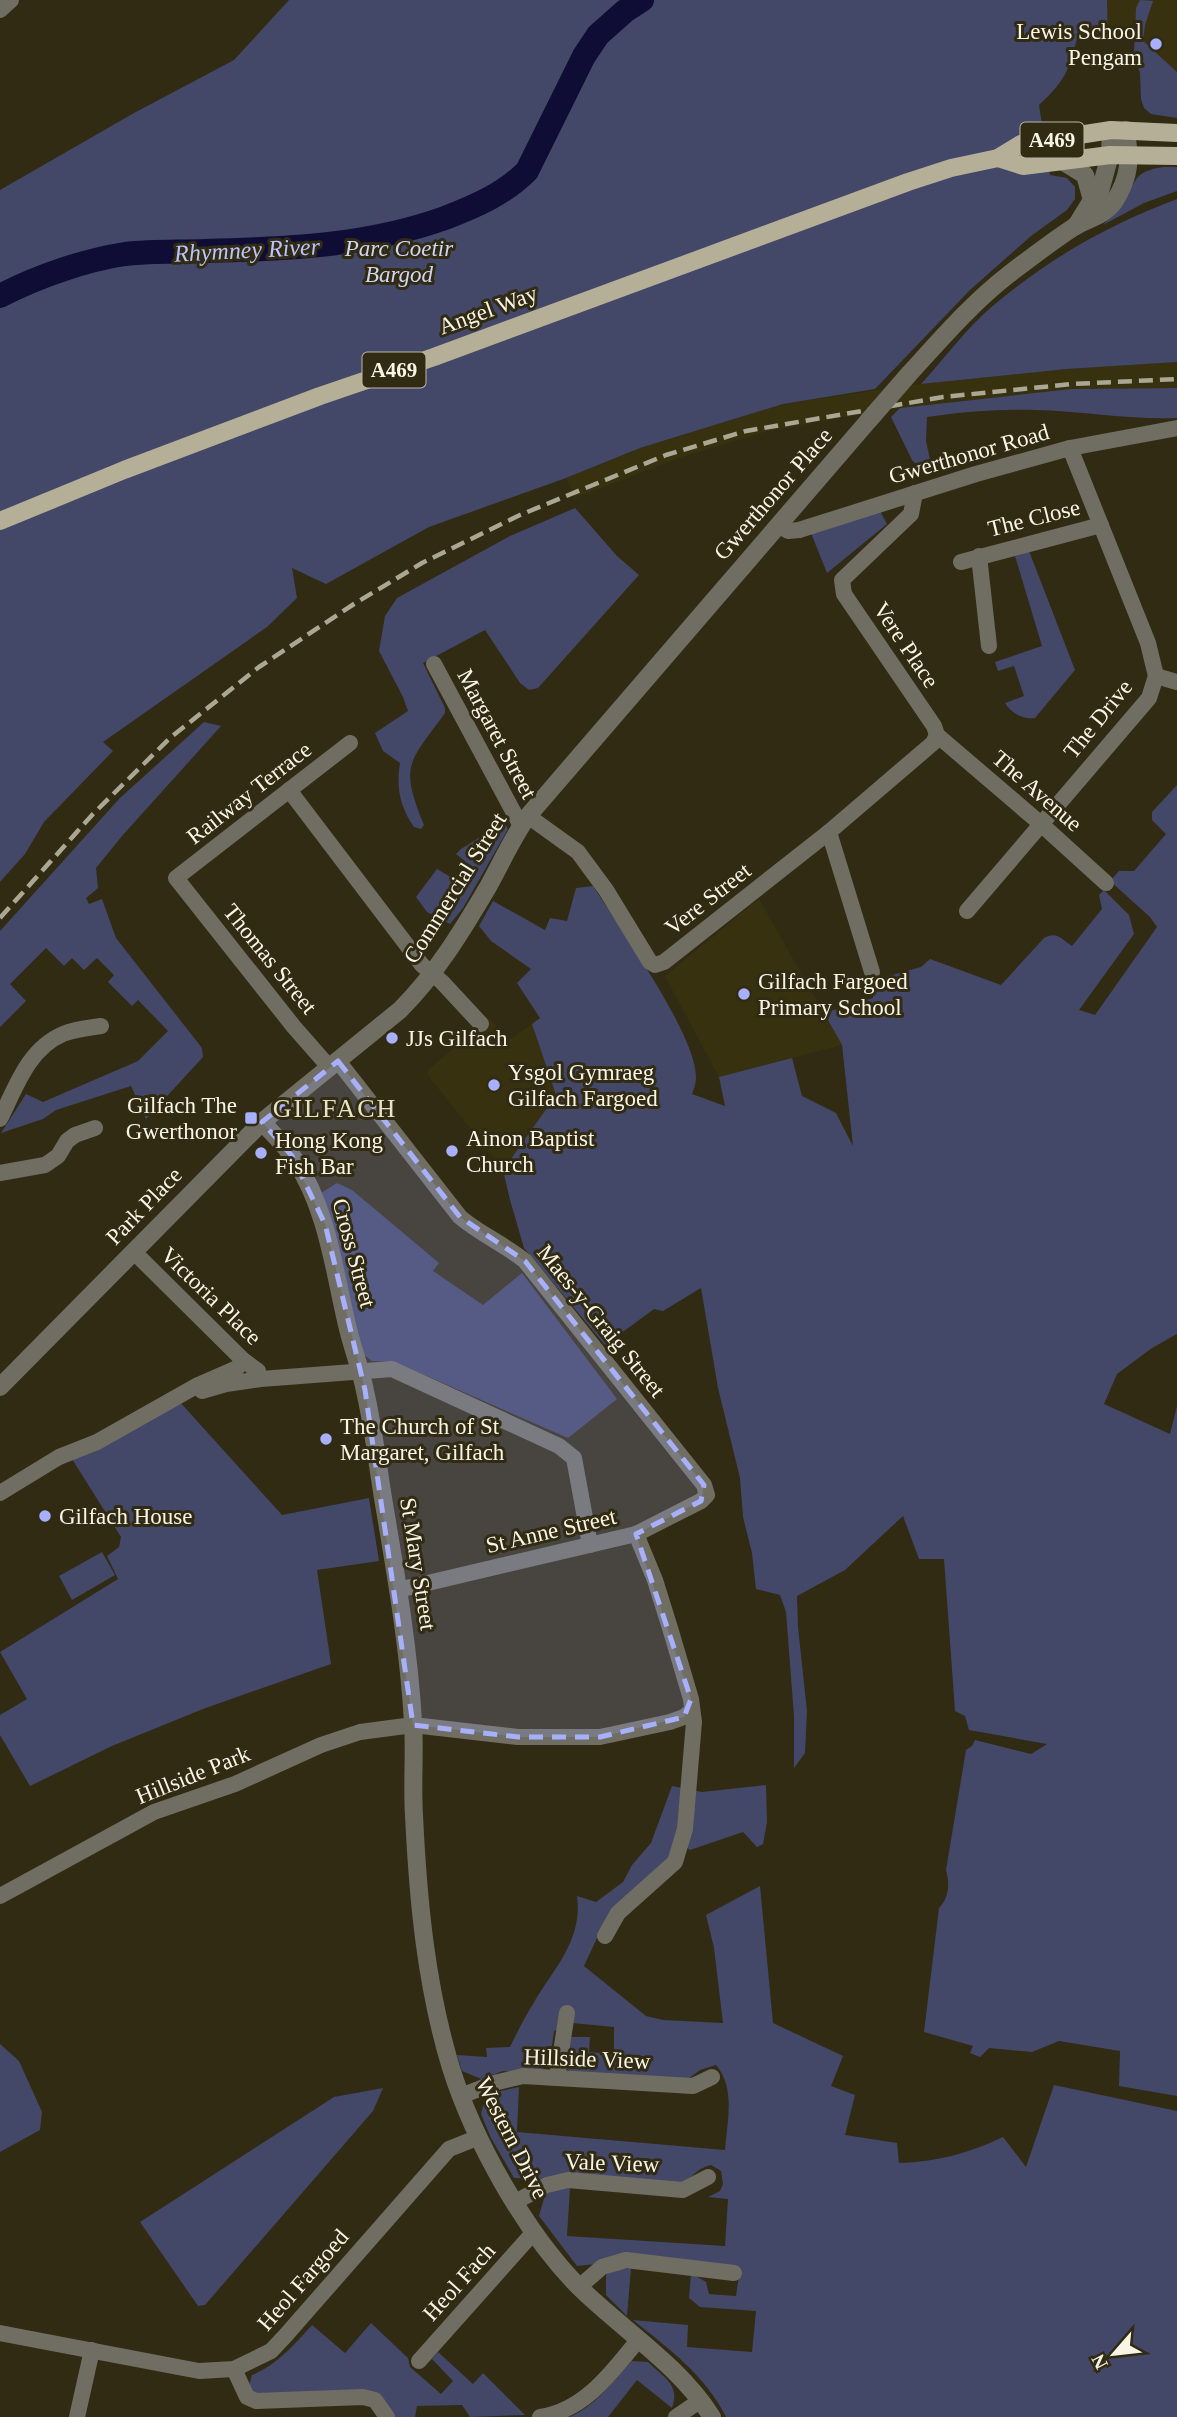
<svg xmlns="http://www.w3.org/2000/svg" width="1177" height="2417" viewBox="0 0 1177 2417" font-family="'Times New Roman',serif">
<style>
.built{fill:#383110}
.green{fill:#434768}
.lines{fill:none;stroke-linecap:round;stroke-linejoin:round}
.river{stroke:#0f0d36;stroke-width:24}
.minor{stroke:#706e62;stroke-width:16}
.tertiary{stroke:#706e62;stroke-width:18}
.primary{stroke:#b5af97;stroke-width:18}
.rail{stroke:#aba795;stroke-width:4.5;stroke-dasharray:14 7;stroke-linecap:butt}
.tertiary-bridge{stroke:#706e62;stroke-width:18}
.marked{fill:#a7b0fc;fill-opacity:0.2;stroke:#a7b0fc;stroke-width:5;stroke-dasharray:14 9;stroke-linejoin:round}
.poi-dot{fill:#a7b0fc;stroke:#312b13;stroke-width:2.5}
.labels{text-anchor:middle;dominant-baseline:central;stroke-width:6;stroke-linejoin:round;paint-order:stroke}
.shield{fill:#312b13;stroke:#bcb8a7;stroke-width:2}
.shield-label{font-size:21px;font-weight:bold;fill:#f8f5e6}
.poi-label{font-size:23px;fill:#f8f5e6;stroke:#312b13;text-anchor:start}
.park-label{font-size:23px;font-style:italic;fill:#d0d5f4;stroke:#312b13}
.street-label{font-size:23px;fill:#f8f5e6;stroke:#312b13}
.water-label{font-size:24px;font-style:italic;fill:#bac3ff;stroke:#312b13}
.quarter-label{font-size:26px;letter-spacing:2px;fill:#e8e2c4;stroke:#312b13}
</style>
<rect width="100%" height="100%" fill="#312b13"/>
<g class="built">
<path d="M1107,0H1177V93L1136,37L1108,34Z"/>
<path d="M1177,362V388L1071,389L900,408L851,416L768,431L682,457L575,498L566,478L640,448L783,404L921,384L1067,369Z"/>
<path d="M759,899L842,1045L719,1077L665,976Z"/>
<path d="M489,1018L509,1040L532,1024L556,1095L503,1170L427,1074L428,1070Z"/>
</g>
<g class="green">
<path d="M289,0H1107L1108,34H1078C1070,69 1066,80 1039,105L1050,175L1067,178L1075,187V199L1067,210L1031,236L970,290L875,389L783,404L640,448L566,478L429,527L326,584L292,568L297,598L267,627L103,742L113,751L44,822L25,854L0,882V190L134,113L234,60Z"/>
<path d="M1140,0L1153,1L1145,25L1143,41L1177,72V118L1151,114L1144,108L1141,99L1140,73L1134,51L1136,8Z"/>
<path d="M1163,167H1177V191L1144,203L1103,225C1110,218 1117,211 1123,203C1138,180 1132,172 1163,167Z"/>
<path d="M1177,199V362L1067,369L921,384C945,358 967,327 995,304C1050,258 1110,224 1177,199Z"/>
<path d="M1177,388V418C1129,420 1083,411 1035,410C998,409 963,412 927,417L926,441L933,473L926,476L912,460L891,417L900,408L1071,389Z"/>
<path d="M575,508L617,556L639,575L538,688L529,690L520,683L485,630L423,663L445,708V713C409,763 399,764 424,825L421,829L414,827C400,807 396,788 400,763L383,751L375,733L408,711L403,697L379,651L385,616L397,598L510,536Z"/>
<path d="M879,509L887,524L827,573L811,533Z"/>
<path d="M1029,551L1075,670L1035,718C1023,720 1011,713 1005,703L1024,696L1014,666L998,671L995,662L1042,646L1015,556Z"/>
<path d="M204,722L221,726L122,836L96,868L98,888L86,898L89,904L102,899L116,938L202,1048L203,1057L146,1119L131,1086L56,1110L43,1119L1,1133L26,1094L43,1102L138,1061L168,1031L138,1000L132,1006L108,982L114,975L97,958L84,970L72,958L64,966L46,948L10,984L26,1001L0,1027V931L120,798Z"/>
<path d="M1177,785V1334L1152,1348L1117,1374L1104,1404L1170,1434L1177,1406V2096L1119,2086L1120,2051L1059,2041L1032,2052L989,2048L980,2057L970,2053L973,2046L924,2032L939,1908C949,1898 950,1884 946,1870L966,1750L972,1746L975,1740L1031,1754L1047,1744L969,1730L965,1716L955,1711L944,1559H919L903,1516L845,1570L797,1596L798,1627L807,1711L805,1753L794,1768V1716L786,1612L780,1595L756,1589L752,1553L743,1517L740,1478L718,1388L701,1288L663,1311L654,1309L605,1345L524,1248L510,1200L503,1170L556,1095L532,1024L540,1018L517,983L531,969L491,941L479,926L493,901L545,930L550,918L567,921L576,888L593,886C618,926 697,1035 696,1078C696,1083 694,1089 692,1094L725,1106L719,1077L792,1058L802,1096L836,1113L853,1146L842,1045L824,1013L873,998L871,981L921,967L930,959L1001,985L1044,938C1057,931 1061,939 1072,946L1102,909L1099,895L1104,890L1129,915L1134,934L1079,1010L1095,1015L1157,927L1150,917L1110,881L1119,871H1134L1166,834L1152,820V812Z"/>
<path d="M504,822L508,829L463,908L450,924L427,912L416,897L437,869L454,879L465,861L456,854L461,849Z"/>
<path d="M337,1183L352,1190L439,1263L433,1271L483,1305L522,1273L617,1399L568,1438L395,1362L372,1361L358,1350L321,1193Z"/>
<path d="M179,1401L282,1515L369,1498L379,1561L317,1570L331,1664L203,1709L112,1746L30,1786L0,1735V1715L27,1699L0,1652L118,1579L107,1556L119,1547L121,1537L72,1459Z"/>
<path d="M102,1552L115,1575L72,1600L59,1576Z"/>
<path d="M766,1785L767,1822L763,1844L757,1847L743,1832L690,1850L675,1840L669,1861L604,1923L584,1966L646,2016L663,2020L723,2023L714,1948L706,1915L760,1886L773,2023L843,2056L831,2086L855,2095L845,2135L897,2143L899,2163C937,2162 969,2153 1003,2137L1026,2167L1054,2085L1177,2111V2417H726C706,2376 668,2348 633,2320L688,2325L687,2347L752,2352L756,2311L700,2307L689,2298L691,2273L706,2282L709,2294L736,2296L740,2268L596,2264L577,2266L539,2216L545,2195L556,2189L570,2188L567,2236L725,2246L728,2199L708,2197L720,2191L723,2184L721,2171L711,2165C694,2169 693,2180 678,2184L514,2178L491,2138L481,2114L486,2094L519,2087L517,2132L725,2150C727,2121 736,2089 716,2065L700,2070L683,2083L576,2076L566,2068L568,2037H590L589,2052L614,2054V2027L572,2023L554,2031L550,2059L545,2067L536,2073L503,2071L481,2079L462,2071L457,2055L487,2057L486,2048L510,2047C517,2033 524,2018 533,2004C553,1969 583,1941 577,1896L596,1902L623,1882L632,1865L651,1843L672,1786L702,1792Z"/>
<path d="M0,2044L19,2061L42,2112L40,2130L0,2152Z"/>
<path d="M383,2088L373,2111L205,2305L198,2306L140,2222L334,2097Z"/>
<path d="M631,2268L627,2316L606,2295V2275L614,2270Z"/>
<path d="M371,2323L408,2358L410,2367L441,2394L453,2381L432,2359L438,2352L473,2384L483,2373L525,2415L470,2417L462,2405L417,2406L415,2417H393L386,2403L368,2395L257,2398L249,2386L252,2375C278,2364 293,2346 312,2325L345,2353Z"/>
<path d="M632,2361L648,2362C663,2377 681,2385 672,2408L637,2380L608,2417H569C595,2407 613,2381 632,2361Z"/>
</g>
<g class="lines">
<path class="river" d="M0,296C36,277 85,260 125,254C152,251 178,252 205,251C287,249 367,246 445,218C476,206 504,194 527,171L584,56L598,35L625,11L642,0"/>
<g class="minor">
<path d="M0,10L11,0"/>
<path d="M915,493L911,514L842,580L844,594L934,726L937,735L1041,824L1106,883"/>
<path d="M778,525L788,531L799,530L976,474L1070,448L1177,428"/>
<path d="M979,556L989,646"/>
<path d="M961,562L1101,525"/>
<path d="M434,664L521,826"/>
<path d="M1156,676L1177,682"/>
<path d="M289,790L422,965L442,982L481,1024"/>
<path d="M528,816L578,852L606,890L650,962L655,965L664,962L829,832L933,743L937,735"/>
<path d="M829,832L872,972"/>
<path d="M967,911L1149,698L1156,676L1148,643L1070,448"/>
<path d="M338,1061L460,1217C480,1234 504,1244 525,1261L704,1485L707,1495L701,1501L636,1534L398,1590"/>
<path d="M330,1068L294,1027L176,878L350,743"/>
<path d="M0,1119C16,1087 28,1049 63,1034C75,1029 89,1028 101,1026"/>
<path d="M0,1173L45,1165L58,1156L67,1141L75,1135L95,1128"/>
<path d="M134,1252L243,1360L258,1371"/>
<path d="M202,1391L226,1384L261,1379L392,1369L559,1446L574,1458L590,1545"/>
<path d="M0,1493L59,1457L97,1442L198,1385L237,1368L243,1360"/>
<path d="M0,1896L154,1812L235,1784L321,1745L360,1732L413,1725L518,1737H600L670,1722L684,1717L691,1711"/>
<path d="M605,1936L618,1913L675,1862L685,1829L694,1722L691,1699L670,1628L655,1580L636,1534"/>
<path d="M557,2078L567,2013"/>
<path d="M461,2096L494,2083L523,2076L693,2086L712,2077"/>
<path d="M515,2202L547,2185L568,2180L683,2190L708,2177"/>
<path d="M579,2287L602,2267L626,2260L734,2273"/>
<path d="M0,2333L199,2371L234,2369L271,2351L286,2335L449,2149L479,2137"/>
<path d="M419,2361L533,2233"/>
<path d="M234,2369L247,2397L256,2401L363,2397L375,2400L387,2417"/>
<path d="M77,2417L92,2350"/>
<path d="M540,2417C584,2411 612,2372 638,2340"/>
<path d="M676,2417L701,2400"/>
</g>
<g class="tertiary">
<path d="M1064,162L1085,175L1092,200"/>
<path d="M1076,226L1092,200L1099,195L1110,155L1111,130"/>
<path d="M909,374C941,339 971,304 1008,275C1029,259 1051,242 1074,227C1087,219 1104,216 1114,202C1131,176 1130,159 1126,130"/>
<path d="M262,1122C273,1134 286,1146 295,1160C328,1211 334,1271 348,1329C353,1350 361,1370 365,1391C374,1430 378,1470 385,1510C397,1581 409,1651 413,1722C415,1753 412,1784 414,1815C418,1900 426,1986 451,2068C474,2141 526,2234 580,2288C624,2331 678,2364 712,2417"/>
<path d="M0,1387L262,1122L400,1010C436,974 462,931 488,887C501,864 512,838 528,816L869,420"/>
</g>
<g class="primary">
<path d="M998,158L1023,166L1110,155L1177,156"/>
<path d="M0,521L124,470L320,396L434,357L908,182L951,168L998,158L1021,144L1111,130L1177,133"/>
</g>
<path class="rail" d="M0,918L93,814L170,738L259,667L354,604L422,563L520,515L666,455L746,431L943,397L1072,384L1177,379"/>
<path class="tertiary-bridge" d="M869,420L909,374"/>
</g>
<path class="marked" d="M338,1061L460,1217L525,1261L704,1485L701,1501L636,1534L691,1699L684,1717L600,1737H518L413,1725L365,1390L325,1224L292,1156L262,1122Z"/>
<g class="poi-dot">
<circle cx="1156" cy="44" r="7"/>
<circle cx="744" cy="994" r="7"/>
<circle cx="392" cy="1038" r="7"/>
<circle cx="494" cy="1085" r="7"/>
<rect x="244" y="1111" width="14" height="14" rx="3.5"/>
<circle cx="452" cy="1151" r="7"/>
<circle cx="261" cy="1153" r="7"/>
<circle cx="326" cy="1439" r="7"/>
<circle cx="45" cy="1516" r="7"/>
</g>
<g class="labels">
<g class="shield">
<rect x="1020.5" y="122.5" width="63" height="35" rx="5"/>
<rect x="362.5" y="352.5" width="63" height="35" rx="5"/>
</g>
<g class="shield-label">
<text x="1052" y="140">A469</text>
<text x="394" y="370">A469</text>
</g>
<g class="poi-label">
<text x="1142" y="31" text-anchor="end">Lewis School<tspan x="1142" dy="26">Pengam</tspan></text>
<text x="758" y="981">Gilfach Fargoed<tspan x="758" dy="26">Primary School</tspan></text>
<text x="406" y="1038">JJs Gilfach</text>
<text x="508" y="1072">Ysgol Gymraeg<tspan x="508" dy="26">Gilfach Fargoed</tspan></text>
<text x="237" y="1105" text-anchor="end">Gilfach The<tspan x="237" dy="26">Gwerthonor</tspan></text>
<text x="466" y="1138">Ainon Baptist<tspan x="466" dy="26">Church</tspan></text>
<text x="275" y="1140">Hong Kong<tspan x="275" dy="26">Fish Bar</tspan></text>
<text x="340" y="1426">The Church of St<tspan x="340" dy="26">Margaret, Gilfach</tspan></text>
<text x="59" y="1516">Gilfach House</text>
</g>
<g class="park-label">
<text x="399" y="248">Parc Coetir<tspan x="399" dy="26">Bargod</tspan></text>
</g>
<g class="street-label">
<text transform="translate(488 310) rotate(-20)">Angel Way</text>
<text transform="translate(969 454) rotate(-16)">Gwerthonor Road</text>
<text transform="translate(773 494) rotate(-49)">Gwerthonor Place</text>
<text transform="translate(1034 518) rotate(-14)">The Close</text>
<text transform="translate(906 645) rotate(56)">Vere Place</text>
<text transform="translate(1098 719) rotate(-51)">The Drive</text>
<text transform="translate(497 734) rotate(62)">Margaret Street</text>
<text transform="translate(1037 791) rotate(41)">The Avenue</text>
<text transform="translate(249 793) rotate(-38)">Railway Terrace</text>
<text transform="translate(455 888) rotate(-58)">Commercial Street</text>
<text transform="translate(708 899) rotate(-38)">Vere Street</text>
<text transform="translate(270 959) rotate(51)">Thomas Street</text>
<text transform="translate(144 1206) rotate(-46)">Park Place</text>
<text transform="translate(354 1253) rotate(75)">Cross Street</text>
<text transform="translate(211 1296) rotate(44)">Victoria Place</text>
<text transform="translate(601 1321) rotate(51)">Maes-y-Graig Street</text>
<text transform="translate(551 1531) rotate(-13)">St Anne Street</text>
<text transform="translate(418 1564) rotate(81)">St Mary Street</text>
<text transform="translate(193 1775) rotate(-22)">Hillside Park</text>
<text transform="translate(587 2059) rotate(2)">Hillside View</text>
<text transform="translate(512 2138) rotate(63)">Western Drive</text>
<text transform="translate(612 2163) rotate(2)">Vale View</text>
<text transform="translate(303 2280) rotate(-49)">Heol Fargoed</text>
<text transform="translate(459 2282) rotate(-48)">Heol Fach</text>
</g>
<g class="water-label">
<text transform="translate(247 250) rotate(-3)">Rhymney River</text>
</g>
<g class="quarter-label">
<text x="335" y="1108">GILFACH</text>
</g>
</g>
<g transform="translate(1114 2354) rotate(242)" stroke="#312b13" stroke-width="5" paint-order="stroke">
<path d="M0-5L12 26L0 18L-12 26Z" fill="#f8f5e6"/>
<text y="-10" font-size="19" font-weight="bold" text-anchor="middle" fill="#f8f5e6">N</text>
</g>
</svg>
